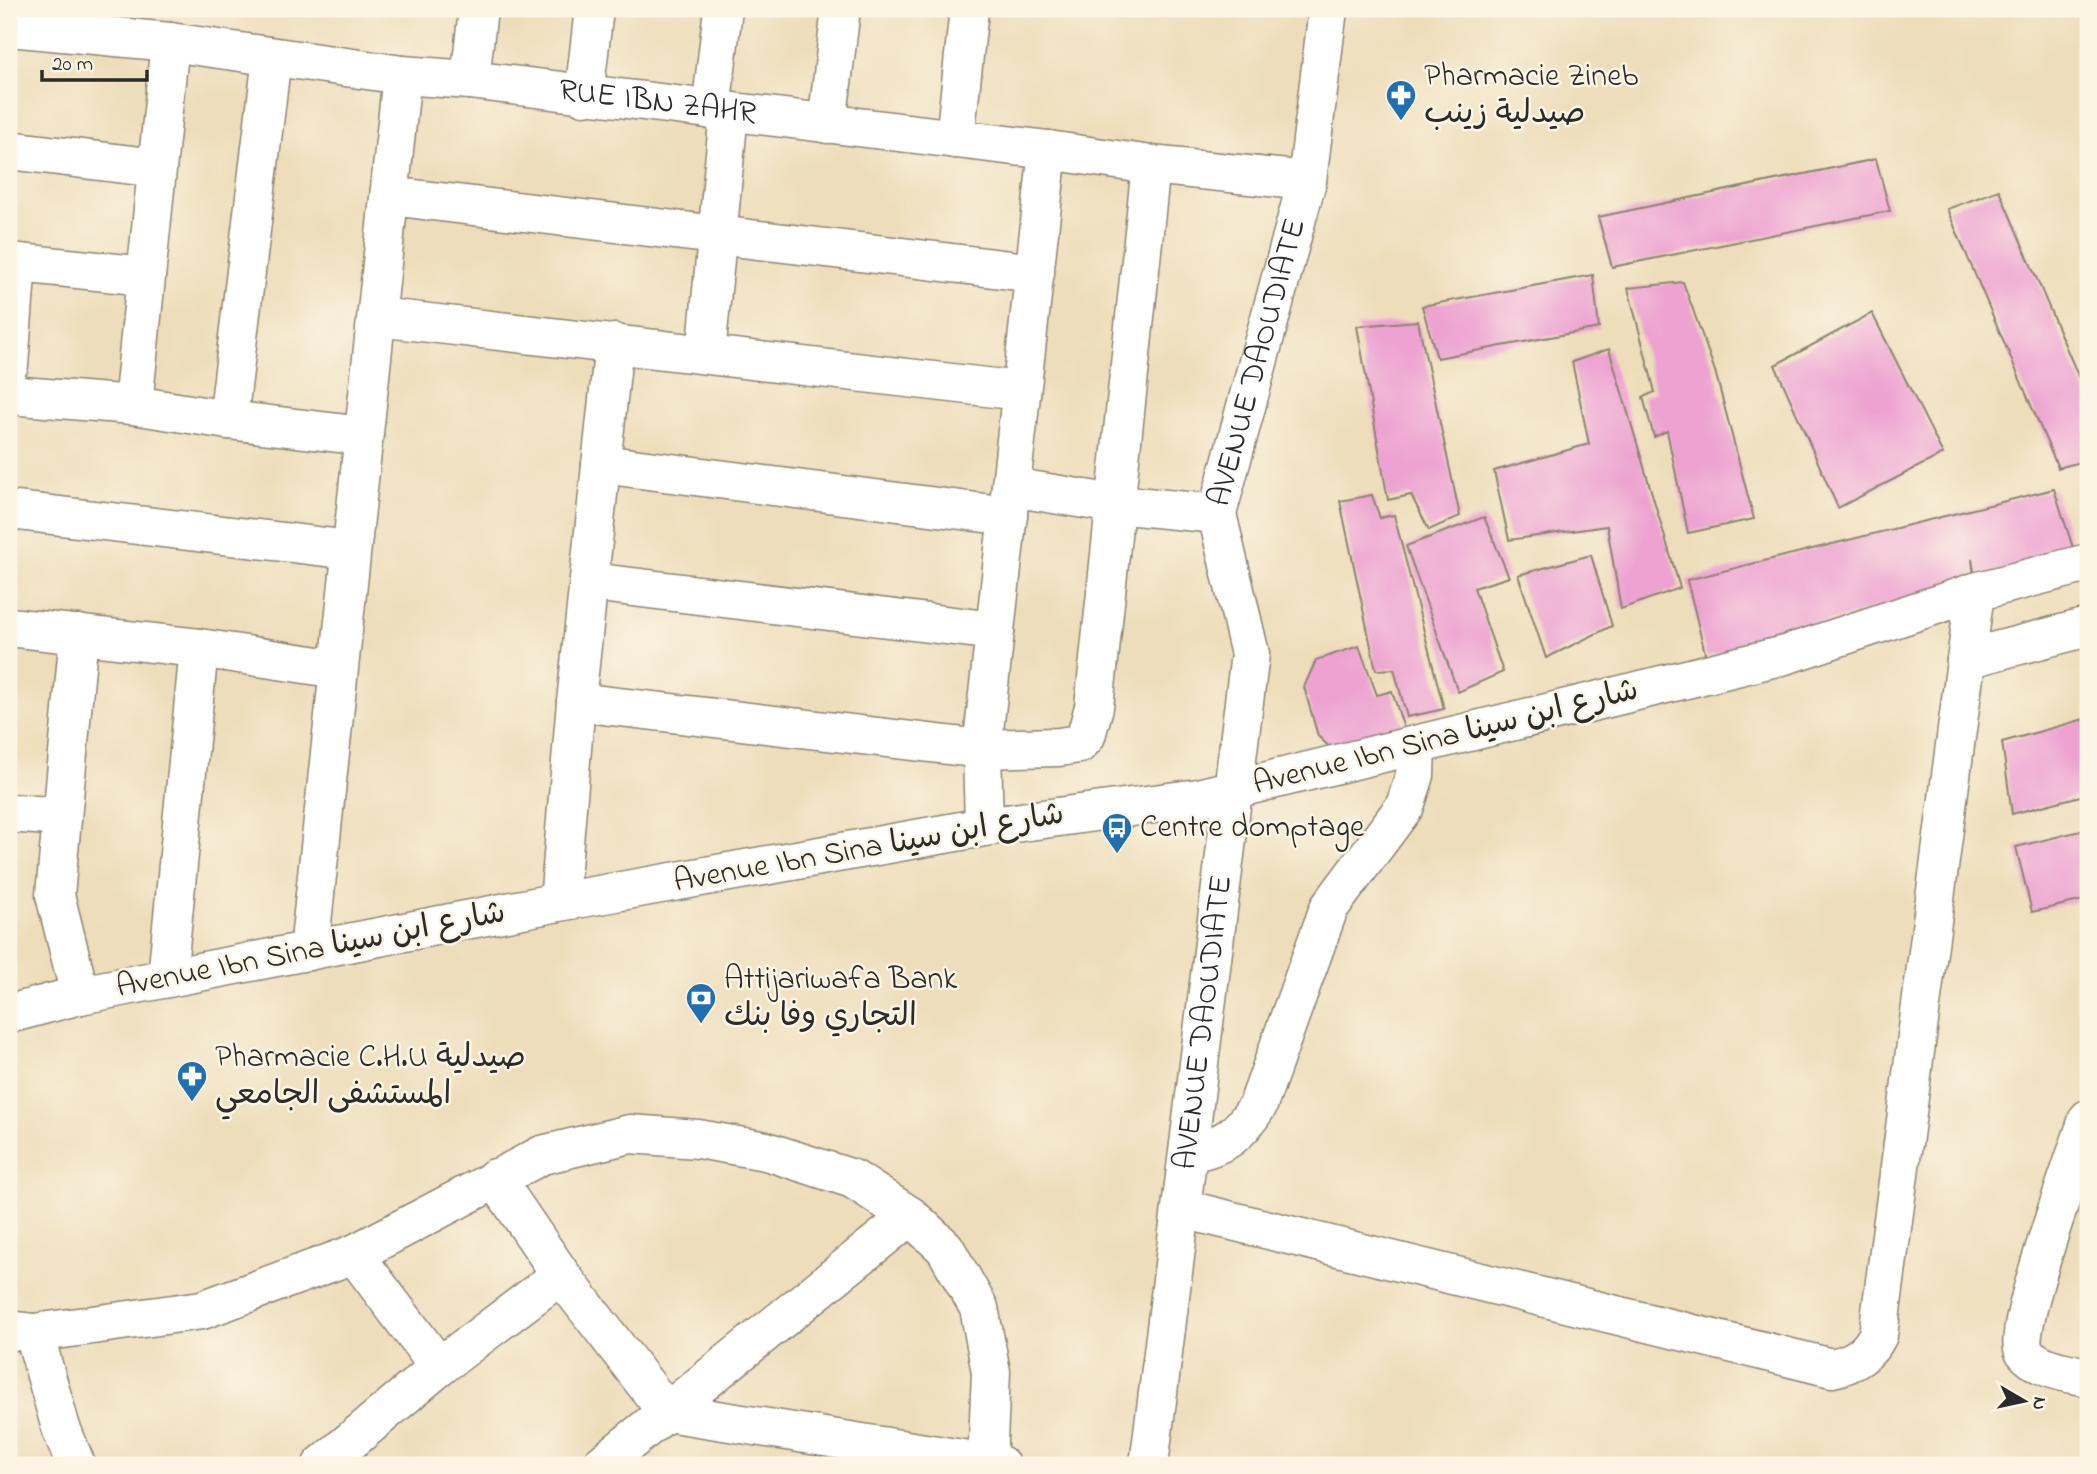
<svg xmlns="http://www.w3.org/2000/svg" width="2097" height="1474" viewBox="0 0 2097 1474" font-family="'Indie Flower','Playpen Sans Arabic',sans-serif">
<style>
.building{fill:#eda2d1}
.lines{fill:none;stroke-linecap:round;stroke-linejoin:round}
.minor-casing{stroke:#8c8472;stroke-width:41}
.minor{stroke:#fff;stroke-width:38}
.labels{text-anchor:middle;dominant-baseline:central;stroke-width:5;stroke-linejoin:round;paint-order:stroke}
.poi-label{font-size:32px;fill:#2b2b2b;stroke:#fcf5e5;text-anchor:start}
.street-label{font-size:32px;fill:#2b2b2b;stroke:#fcf5e5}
</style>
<rect width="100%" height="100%" fill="#fcf5e5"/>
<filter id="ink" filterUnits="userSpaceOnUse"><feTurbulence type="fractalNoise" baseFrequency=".0143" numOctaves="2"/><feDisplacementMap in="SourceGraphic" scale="14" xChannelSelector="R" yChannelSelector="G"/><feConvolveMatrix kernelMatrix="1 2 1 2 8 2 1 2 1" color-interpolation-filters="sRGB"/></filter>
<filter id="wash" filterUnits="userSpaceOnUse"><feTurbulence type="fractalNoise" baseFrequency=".00686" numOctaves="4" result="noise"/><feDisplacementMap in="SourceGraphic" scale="28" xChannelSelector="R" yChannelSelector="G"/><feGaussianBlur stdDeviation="1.57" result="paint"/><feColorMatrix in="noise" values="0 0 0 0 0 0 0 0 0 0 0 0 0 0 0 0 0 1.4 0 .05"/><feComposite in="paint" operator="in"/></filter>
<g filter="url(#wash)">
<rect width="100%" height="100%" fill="#edddba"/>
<g id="blocks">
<g class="building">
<path d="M1876,159L1890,211L1612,267L1598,217Z"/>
<path d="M1999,190L2088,399V460L2058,468L1947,209Z"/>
<path d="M1593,275L1599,328L1437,358L1422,306Z"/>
<path d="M1683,282L1715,371L1754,519L1688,533L1667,431L1654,437L1643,397L1655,392L1628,288Z"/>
<path d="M1872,313L1943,454L1838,508L1775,365Z"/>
<path d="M1418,321L1460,516L1429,530L1411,495L1388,500L1357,326Z"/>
<path d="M1609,349L1680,588L1621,609L1607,526L1509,540L1494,471L1589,444L1572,362Z"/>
<path d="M2054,489L2075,554L1976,585L1972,559L1975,585L1886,606L1706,657L1687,580Z"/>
<path d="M1372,495L1380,518L1394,515L1444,709L1407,717L1394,669L1376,670L1340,501Z"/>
<path d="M1484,517L1509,577L1474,588L1503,672L1458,692L1406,546Z"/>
<path d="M1591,555L1612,626L1546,658L1518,575Z"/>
<path d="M1359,646L1377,695L1392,691L1404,729L1339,756L1318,736L1304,687L1316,660Z"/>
<path d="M2088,718V794L2012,814L2002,742Z"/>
<path d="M2088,829V899L2032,912L2016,847Z"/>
</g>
</g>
</g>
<g filter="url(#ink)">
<use href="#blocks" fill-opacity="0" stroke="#8c8472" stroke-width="2"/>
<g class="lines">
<g class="minor-casing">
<g id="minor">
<path id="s1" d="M9,27L170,42L402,75L470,80L1048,150L1151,165L1307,181"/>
<path d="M470,80L478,9"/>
<path d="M584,96L594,9"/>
<path d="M711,110L723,9"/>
<path d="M827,124L841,9"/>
<path d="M955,139L969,9"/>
<path d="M9,150L157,168"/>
<path d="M390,196L1035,273"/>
<path d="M9,262L146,276"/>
<path d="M377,317L1021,391"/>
<path d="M706,354L729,112"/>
<path d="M9,365L17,263"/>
<path d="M9,395L133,405L228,420L364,436"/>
<path d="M133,405L170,42"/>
<path d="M228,420L272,57"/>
<path d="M601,464L1008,516"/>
<path d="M1011,487L1115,504L1217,514"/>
<path d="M9,510L351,550"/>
<path d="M591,582L995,631"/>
<path d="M9,627L199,648L338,669"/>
<path d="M79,634L55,895L80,995"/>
<path d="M1966,659L2088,627"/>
<path d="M576,702L982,749L1059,747L1079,744L1086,736L1094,707L1151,165"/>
<path d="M9,813L62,817"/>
<path d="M984,827L982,749L1048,150"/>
<path d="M559,902L576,702L614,343"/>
<path d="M309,951L402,75"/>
<path d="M167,978L199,648"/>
<path d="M9,1014L80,995L559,902L984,827L1198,798L1785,655L1975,592L2088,563"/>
<path d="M2088,1119C2078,1150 2011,1333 2024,1351C2037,1369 2068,1373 2088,1377"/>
<path d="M1190,1153C1226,1145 1239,1135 1258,1105L1329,908L1405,806L1415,775L1416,745"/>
<path d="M495,1178L561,1275L667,1412L1000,1465"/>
<path d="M1183,1209L1832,1368C1853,1364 1868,1355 1878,1335L1975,592"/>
<path d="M354,1254L439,1367"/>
<path d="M9,1330L34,1333L202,1310L354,1254L542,1155L630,1134L698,1139L766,1151L853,1179L910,1216L945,1248L979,1308L991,1372L987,1465"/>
<path d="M34,1333L61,1428L76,1465"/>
<path d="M322,1465L439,1367L561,1275"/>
<path d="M601,1465L910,1216"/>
<path id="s2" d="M1149,1465L1250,654L1217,514L1307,181L1328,9"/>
</g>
</g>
<use href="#minor" class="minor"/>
</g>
</g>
<defs>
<g id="pharmacy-pin" transform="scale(1.575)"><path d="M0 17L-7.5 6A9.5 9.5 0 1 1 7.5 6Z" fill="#1f6fb2" stroke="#fcf5e5"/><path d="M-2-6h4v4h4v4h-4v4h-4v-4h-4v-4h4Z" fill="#fff"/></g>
<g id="bus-pin" transform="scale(1.575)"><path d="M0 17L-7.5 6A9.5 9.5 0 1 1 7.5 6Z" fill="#1f6fb2" stroke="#fcf5e5"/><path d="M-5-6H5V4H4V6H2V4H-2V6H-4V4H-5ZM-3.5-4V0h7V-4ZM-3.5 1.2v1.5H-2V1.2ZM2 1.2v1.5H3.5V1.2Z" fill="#fff"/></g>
<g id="bank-pin" transform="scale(1.575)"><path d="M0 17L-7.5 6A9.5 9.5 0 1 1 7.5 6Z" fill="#1f6fb2" stroke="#fcf5e5"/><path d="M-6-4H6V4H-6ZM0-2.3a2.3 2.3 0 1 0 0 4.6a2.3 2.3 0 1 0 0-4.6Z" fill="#fff"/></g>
</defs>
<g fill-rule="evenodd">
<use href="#pharmacy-pin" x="1401" y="95"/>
<use href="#bus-pin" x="1117" y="828"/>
<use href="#bank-pin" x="701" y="998"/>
<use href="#pharmacy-pin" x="192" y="1076"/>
</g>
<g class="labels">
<g class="poi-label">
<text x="1424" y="77">Pharmacie Zineb<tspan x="1424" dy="37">صيدلية زينب</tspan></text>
<text x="1140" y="828">Centre domptage</text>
<text x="724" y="980">Attijariwafa Bank<tspan x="724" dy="37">التجاري وفا بنك</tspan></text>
<text x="215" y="1058">Pharmacie C.H.U صيدلية<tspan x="215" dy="37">المستشفى الجامعي</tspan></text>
</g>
<g class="street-label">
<text stroke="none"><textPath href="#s1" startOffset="653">RUE IBN ZAHR</textPath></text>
<text stroke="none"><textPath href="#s2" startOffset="1118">AVENUE DAOUDIATE</textPath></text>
<text transform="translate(1446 738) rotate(-14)">Avenue Ibn Sina شارع ابن سينا</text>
<text transform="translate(869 849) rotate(-10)">Avenue Ibn Sina شارع ابن سينا</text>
<text transform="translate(311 951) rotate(-11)">Avenue Ibn Sina شارع ابن سينا</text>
<text stroke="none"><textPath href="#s2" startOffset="446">AVENUE DAOUDIATE</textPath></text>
</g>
</g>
<rect width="2097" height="1474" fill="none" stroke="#fcf5e5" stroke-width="35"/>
<g transform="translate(2024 1401) rotate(99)" stroke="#fcf5e5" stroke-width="5" paint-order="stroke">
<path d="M0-5L12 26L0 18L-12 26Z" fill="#2b2b2b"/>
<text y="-10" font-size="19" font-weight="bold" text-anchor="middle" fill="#2b2b2b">N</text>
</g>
<path d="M42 70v10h105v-10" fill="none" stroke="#2b2b2b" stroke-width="3.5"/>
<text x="52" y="70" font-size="21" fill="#2b2b2b" stroke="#fcf5e5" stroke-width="5" paint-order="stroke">20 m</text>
</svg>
